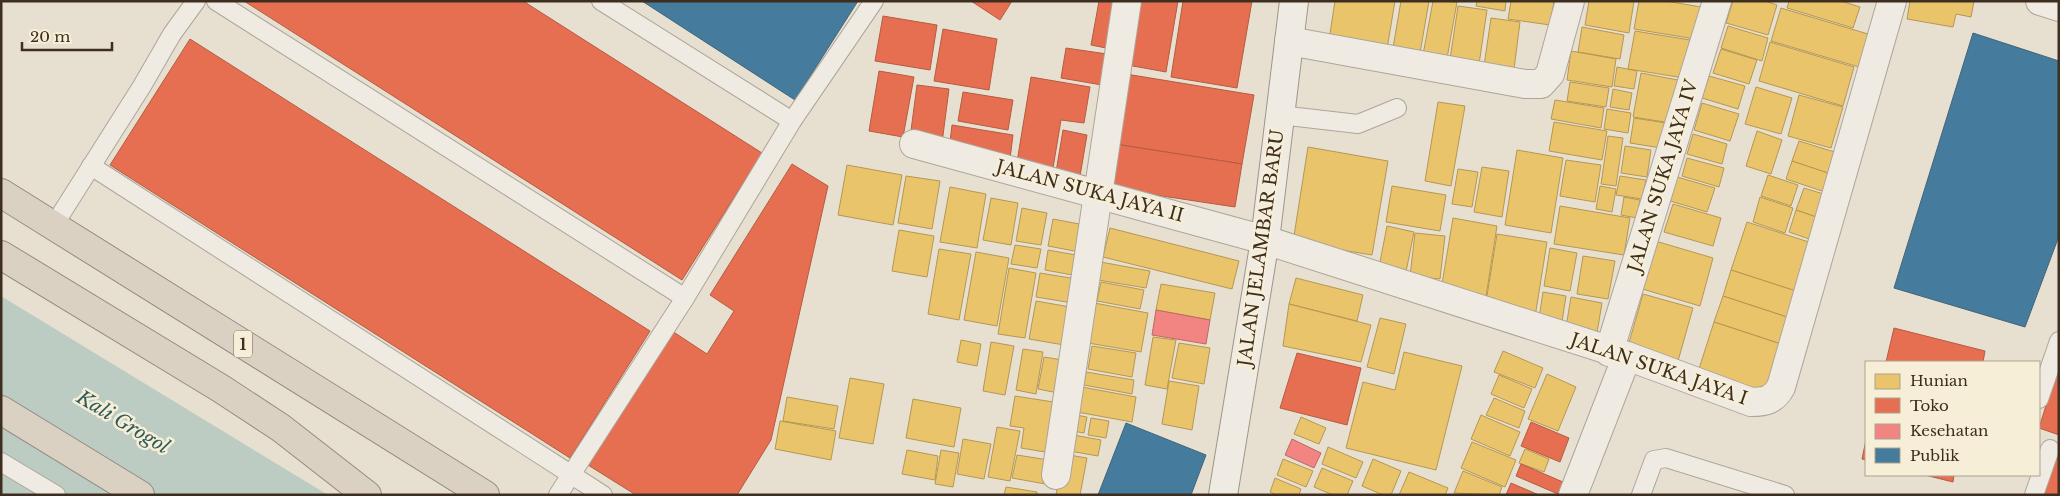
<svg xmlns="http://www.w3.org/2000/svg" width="2060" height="496" viewBox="0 0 2060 496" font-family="'Libre Baskerville',serif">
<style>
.water{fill:#bcccc2}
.homes{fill:#e9c46a;stroke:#b59754}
.shops{fill:#e76f51;stroke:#b45c42}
.health{fill:#f28482;stroke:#bc6a65}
.public{fill:#457b9d;stroke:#436478}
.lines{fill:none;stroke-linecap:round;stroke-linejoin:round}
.lane-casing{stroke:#ada599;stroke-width:20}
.street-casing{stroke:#ada599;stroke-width:30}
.secondary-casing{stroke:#9c958a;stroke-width:30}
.highway-casing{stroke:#928b80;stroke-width:30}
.lane{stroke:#efebe3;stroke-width:18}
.street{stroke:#efebe3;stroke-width:28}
.secondary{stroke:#efebe3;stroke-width:28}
.highway{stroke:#dad1c2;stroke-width:28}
.labels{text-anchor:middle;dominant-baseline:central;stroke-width:5;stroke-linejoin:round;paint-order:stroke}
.shield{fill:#f7eed8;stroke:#756857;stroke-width:1}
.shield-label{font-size:16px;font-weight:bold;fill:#3d2e20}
.street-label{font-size:18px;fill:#3d2e20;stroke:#f7eed8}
.water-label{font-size:19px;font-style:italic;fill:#2f5d5a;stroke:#f7eed8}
</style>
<rect width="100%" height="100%" fill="#e7e0d1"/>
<path class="water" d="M1,296L328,495H1Z"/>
<g class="homes">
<path d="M1335,1H1395L1387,49L1329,40Z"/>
<path d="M1401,1H1429L1419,59L1392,54Z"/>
<path d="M1433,1L1457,2L1446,64L1422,60Z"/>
<path d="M1477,1H1506L1505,11L1476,6Z"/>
<path d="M1511,1H1554L1550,25L1508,19Z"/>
<path d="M1589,1H1634L1629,33L1585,25Z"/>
<path d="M1639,1H1666L1701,7L1695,39L1634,29Z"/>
<path d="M1733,1H1765L1777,5L1768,35L1726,23Z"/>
<path d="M1789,1H1841L1860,7L1853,28L1787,8Z"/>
<path d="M1910,1H1974L1971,17L1956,14L1953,27L1907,19Z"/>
<path d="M1458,6L1487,10L1478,71L1449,66Z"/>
<path d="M1781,8L1868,34L1859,67L1771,41Z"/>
<path d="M1491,18L1520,22L1513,77L1483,73Z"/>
<path d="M1728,26L1768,38L1762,61L1721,48Z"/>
<path d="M1582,27L1624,35L1620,59L1578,52Z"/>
<path d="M1635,31L1690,40L1684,78L1628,69Z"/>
<path d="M1770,42L1854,67L1843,106L1759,81Z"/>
<path d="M1721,49L1757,60L1749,84L1713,73Z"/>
<path d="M1571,51L1616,59L1612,87L1567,80Z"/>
<path d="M1617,67L1637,71L1634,89L1614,86Z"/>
<path d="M1641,73L1678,80L1671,123L1633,117Z"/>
<path d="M1709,76L1745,86L1738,109L1702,98Z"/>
<path d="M1570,82L1609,88L1606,107L1567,101Z"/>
<path d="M1756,87L1792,98L1781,134L1745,124Z"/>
<path d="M1613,89L1632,93L1629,110L1610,107Z"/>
<path d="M1799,95L1843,107L1831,148L1788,136Z"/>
<path d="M1555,100L1604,108L1601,128L1551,119Z"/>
<path d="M1438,102L1465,106L1451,186L1425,181Z"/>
<path d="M1702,103L1739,114L1730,141L1694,130Z"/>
<path d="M1607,109L1631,113L1628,133L1604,129Z"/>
<path d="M1634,118L1666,123L1661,148L1630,143Z"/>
<path d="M1554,122L1607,131L1602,160L1549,151Z"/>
<path d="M1757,131L1782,140L1771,174L1746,166Z"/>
<path d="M1693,134L1727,144L1722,164L1687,154Z"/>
<path d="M1608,136L1623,138L1616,186L1601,184Z"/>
<path d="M1799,141L1838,153L1831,174L1792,161Z"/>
<path d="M1625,146L1651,150L1647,177L1621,173Z"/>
<path d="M1308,147L1388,161L1372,255L1293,242Z"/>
<path d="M1517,150L1563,158L1551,233L1505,225Z"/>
<path d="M1687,158L1724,168L1719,187L1682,176Z"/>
<path d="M1566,160L1601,165L1595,202L1560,196Z"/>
<path d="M1792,161L1831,174L1825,192L1786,179Z"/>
<path d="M847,165L902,175L893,225L838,215Z"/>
<path d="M1482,167L1509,171L1502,217L1474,212Z"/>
<path d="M1458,169L1478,172L1472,207L1452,204Z"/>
<path d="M1768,175L1798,185L1791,206L1761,196Z"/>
<path d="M906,176L940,181L932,229L898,223Z"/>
<path d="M1620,176L1646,180L1642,199L1616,195Z"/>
<path d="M1674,176L1715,188L1707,212L1667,200Z"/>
<path d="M1392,186L1446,195L1440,231L1386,222Z"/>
<path d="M1600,186L1616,189L1612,212L1596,209Z"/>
<path d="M950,187L986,194L977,248L940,242Z"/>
<path d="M1804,188L1830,196L1822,219L1796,210Z"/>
<path d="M1624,197L1640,200L1637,218L1621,215Z"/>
<path d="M1760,197L1793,208L1785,233L1753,222Z"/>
<path d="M991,198L1018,203L1011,245L983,240Z"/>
<path d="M1673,204L1721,218L1713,246L1664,232Z"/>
<path d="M1560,206L1630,218L1624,255L1554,244Z"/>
<path d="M1022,208L1047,213L1041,245L1016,241Z"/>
<path d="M1796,210L1822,219L1815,241L1789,232Z"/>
<path d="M1453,218L1497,226L1485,303L1440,296Z"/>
<path d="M1053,219L1090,226L1085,253L1048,246Z"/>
<path d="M1747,222L1815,244L1799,292L1731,270Z"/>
<path d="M1387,226L1414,232L1405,277L1378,272Z"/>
<path d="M1110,228L1239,261L1232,289L1103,257Z"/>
<path d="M899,230L934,236L927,277L892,271Z"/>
<path d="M1415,233L1445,236L1440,279L1410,276Z"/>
<path d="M1497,234L1547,242L1535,317L1485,308Z"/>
<path d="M1652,240L1713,258L1700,306L1639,288Z"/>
<path d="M1015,245L1041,249L1037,268L1011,264Z"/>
<path d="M1550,248L1577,253L1570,291L1544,286Z"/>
<path d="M939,249L971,254L959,320L928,314Z"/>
<path d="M1048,250L1082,256L1078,276L1045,270Z"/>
<path d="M976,252L1009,258L997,326L964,320Z"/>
<path d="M1583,256L1615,261L1608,299L1577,294Z"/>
<path d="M1095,261L1150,271L1146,288L1092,279Z"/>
<path d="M1009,268L1036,273L1025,338L998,334Z"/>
<path d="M1731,270L1799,292L1790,318L1723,296Z"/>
<path d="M1040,273L1083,280L1079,304L1036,297Z"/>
<path d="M1296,278L1363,295L1357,321L1289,304Z"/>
<path d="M1101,282L1144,290L1140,309L1097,301Z"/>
<path d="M1161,284L1215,293L1210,320L1156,310Z"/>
<path d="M1543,292L1566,296L1561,328L1538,325Z"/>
<path d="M1643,294L1693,308L1676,368L1626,353Z"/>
<path d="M1723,296L1790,318L1781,344L1714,322Z"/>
<path d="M1571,297L1602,303L1596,339L1565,333Z"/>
<path d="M1036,301L1076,308L1070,346L1029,339Z"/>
<path d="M1089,302L1148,313L1141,352L1082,342Z"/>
<path d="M1289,304L1371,325L1361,362L1283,346Z"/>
<path d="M1380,318L1406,324L1394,374L1367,367Z"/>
<path d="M1714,322L1781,344L1764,397L1697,375Z"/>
<path d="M1153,337L1176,340L1167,389L1145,385Z"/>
<path d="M961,340L981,344L977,366L957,362Z"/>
<path d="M991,342L1014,346L1005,395L983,391Z"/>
<path d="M1179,343L1210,348L1204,384L1172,378Z"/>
<path d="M1092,346L1136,353L1132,377L1088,369Z"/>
<path d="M1023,349L1043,352L1036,394L1016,390Z"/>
<path d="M1503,351L1543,368L1535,388L1494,372Z"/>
<path d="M1404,352L1462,366L1436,470L1346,448L1363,382L1395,390Z"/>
<path d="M1044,357L1069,361L1063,394L1038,389Z"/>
<path d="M1086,372L1134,380L1132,394L1084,385Z"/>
<path d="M1547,374L1576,387L1558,431L1528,419Z"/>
<path d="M1499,375L1532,389L1524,408L1491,394Z"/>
<path d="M850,378L884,384L873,444L839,438Z"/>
<path d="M1169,381L1199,386L1192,430L1162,424Z"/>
<path d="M1082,387L1136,397L1132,422L1077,412Z"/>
<path d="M1015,396L1060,403L1051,453L1021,448L1024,428L1010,426Z"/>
<path d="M787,397L838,406L834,429L783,421Z"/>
<path d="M1494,398L1525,411L1519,428L1486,415Z"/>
<path d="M913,399L961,408L954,447L906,438Z"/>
<path d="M1070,414L1087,417L1084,433L1067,430Z"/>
<path d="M1481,415L1520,432L1510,456L1471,439Z"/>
<path d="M1301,417L1326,428L1319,444L1294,434Z"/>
<path d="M1091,418L1109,421L1106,438L1088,435Z"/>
<path d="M780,421L836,431L831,460L775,449Z"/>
<path d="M997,427L1020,431L1010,481L988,477Z"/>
<path d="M1068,434L1101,440L1098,456L1064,450Z"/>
<path d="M963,439L991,444L984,479L957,474Z"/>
<path d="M1472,442L1516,460L1505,487L1461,468Z"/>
<path d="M1328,447L1363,462L1356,478L1322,464Z"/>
<path d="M1525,449L1549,459L1544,472L1519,463Z"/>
<path d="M907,450L938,456L935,480L902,474Z"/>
<path d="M941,450L959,453L953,487L935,484Z"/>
<path d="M1063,454L1087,458L1080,495H1056Z"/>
<path d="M1017,455L1055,461L1051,485L1012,478Z"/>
<path d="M1283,459L1313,471L1306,487L1277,475Z"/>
<path d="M1373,459L1401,471L1391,495H1383L1362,486Z"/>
<path d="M1322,468L1353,481L1347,495H1333L1314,487Z"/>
<path d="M1463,471L1502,487L1499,495L1454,493Z"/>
<path d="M1409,472L1448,488L1445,495H1399Z"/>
<path d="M1275,478L1301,489L1299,495H1276L1270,492Z"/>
<path d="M1006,487L1037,492V495H1004Z"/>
</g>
<g class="shops">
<path d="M244,1H523L762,153L682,280Z"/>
<path d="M971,1H1012L1000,20Z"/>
<path d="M1099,1H1119L1111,49L1091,45Z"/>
<path d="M1133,1H1178L1166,72L1122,64Z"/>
<path d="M1183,1H1252L1237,88L1171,77Z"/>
<path d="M883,16L937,25L930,70L875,61Z"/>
<path d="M943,29L997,39L989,90L934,81Z"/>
<path d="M190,39L650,331L570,458L110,165Z"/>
<path d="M1066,48L1107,54L1102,85L1061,78Z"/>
<path d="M879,71L914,77L903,137L869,131Z"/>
<path d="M1126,74L1254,95L1242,164L1115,144Z"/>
<path d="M1031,77L1090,87L1084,123L1061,120L1052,174L1016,168Z"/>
<path d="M917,85L949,89L942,143L910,138Z"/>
<path d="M963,92L1013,100L1008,130L958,121Z"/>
<path d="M952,125L1013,135L1010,159L949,150Z"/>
<path d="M1063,130L1087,135L1079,182L1055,178Z"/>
<path d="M1115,144L1242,164L1235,207L1109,188Z"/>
<path d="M792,164L828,186L771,440L737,495H636L588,465L672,331L707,354L734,311L710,295Z"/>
<path d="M1894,328L1985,351L1983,362H1886Z"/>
<path d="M1297,353L1361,368L1347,425L1280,408Z"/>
<path d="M2059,364V435L2039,428Z"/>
<path d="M1531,422L1569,438L1560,462L1521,446Z"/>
<path d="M1866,440V460L1862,459Z"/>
<path d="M2051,456L2059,459V495H2037Z"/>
<path d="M1521,464L1563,482L1558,494L1516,476Z"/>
<path d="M1925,475H1954L1953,482Z"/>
<path d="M1511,483L1539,495H1506Z"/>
</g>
<g class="health">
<path d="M1156,310L1210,320L1206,344L1152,335Z"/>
<path d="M1292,439L1321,453L1314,468L1285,455Z"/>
</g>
<g class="public">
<path d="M642,1H858L795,100Z"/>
<path d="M1973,33L2059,61V236L2025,327L1894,288Z"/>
<path d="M1126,423L1206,455L1191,495H1098Z"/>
</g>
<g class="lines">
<g class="lane-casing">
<g id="lane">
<path d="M216,1L685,298"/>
<path d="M601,1L792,121"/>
<path d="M1280,115L1358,124L1397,108"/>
<path d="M91,166L603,495"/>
<path d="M54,225L142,86L172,34L196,1"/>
<path d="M2039,399L2059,341"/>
<path d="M1,462L56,495"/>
<path d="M558,495L685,298L792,121L874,1"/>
<path d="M1641,495L1654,460L1666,458L1785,495"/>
<path d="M2034,495L2050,449"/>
</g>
</g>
<g class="street-casing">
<g id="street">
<path d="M2040,1L2059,7"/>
<path d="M1289,41L1525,84H1541L1550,74L1570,1"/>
<path d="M914,144L1265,240L1627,356L1751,402C1765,402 1774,400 1781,387L1892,1"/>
<path d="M1609,352L1717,1"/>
<path d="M1056,475L1127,1"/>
<path d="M1573,495L1627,356"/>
</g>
</g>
<g class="secondary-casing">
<path id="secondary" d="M1223,495L1265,240L1294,1"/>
</g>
<g class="highway-casing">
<g id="highway">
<path d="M1,193L485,495"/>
<path d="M1,255L220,388L281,428L367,495"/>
<path d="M1,410L140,495"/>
</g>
</g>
<use href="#lane" class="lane"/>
<use href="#street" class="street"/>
<use href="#secondary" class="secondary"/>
<use href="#highway" class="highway"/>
</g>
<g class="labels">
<rect class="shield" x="234" y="330.5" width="18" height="27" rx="4"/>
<g class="shield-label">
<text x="243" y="344">1</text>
</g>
<g class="street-label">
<text transform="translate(1663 176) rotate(-73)">JALAN SUKA JAYA IV</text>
<text transform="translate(1090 191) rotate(15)">JALAN SUKA JAYA II</text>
<text transform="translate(1261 248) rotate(-82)">JALAN JELAMBAR BARU</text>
<text transform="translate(1659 369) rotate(19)">JALAN SUKA JAYA I</text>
</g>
<g class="water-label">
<text transform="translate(123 422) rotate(31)">Kali Grogol</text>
</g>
</g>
<rect width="2060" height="496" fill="none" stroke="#3d2e20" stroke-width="5"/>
<rect x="1865" y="361" width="175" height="115" fill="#f7eed8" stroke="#ada18e"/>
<rect x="1875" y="374" width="25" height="15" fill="#e9c46a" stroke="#ada18e"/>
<text x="1910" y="386" font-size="15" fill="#3d2e20">Hunian</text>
<rect x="1875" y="398" width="25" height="15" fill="#e76f51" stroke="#ada18e"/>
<text x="1910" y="411" font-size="15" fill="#3d2e20">Toko</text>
<rect x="1875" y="424" width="25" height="15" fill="#f28482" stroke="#ada18e"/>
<text x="1910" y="436" font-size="15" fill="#3d2e20">Kesehatan</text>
<rect x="1875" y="448" width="25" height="15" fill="#457b9d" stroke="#ada18e"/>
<text x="1910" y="461" font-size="15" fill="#3d2e20">Publik</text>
<path d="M22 42v8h90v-8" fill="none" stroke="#3d2e20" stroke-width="2.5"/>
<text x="30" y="42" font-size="15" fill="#3d2e20" stroke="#f7eed8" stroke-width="4" paint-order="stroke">20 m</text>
</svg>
